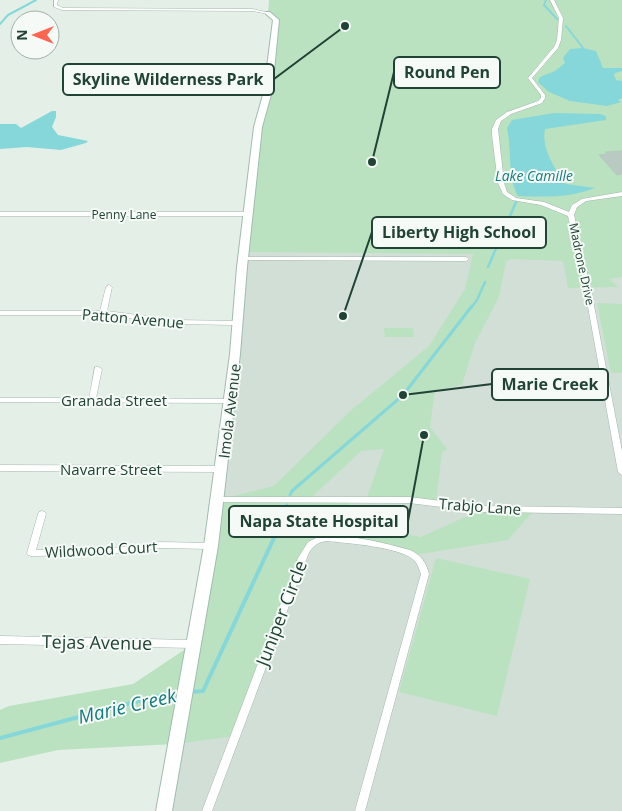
<svg xmlns="http://www.w3.org/2000/svg" width="622" height="811" viewBox="0 0 622 811" font-family="'Open Sans',sans-serif">
<style>
.built{fill:#d1dfd7}
.green{fill:#bae2c0}
.water{fill:#86d7d9}
.lines{fill:none;stroke-linecap:round;stroke-linejoin:round}
.stream-far3{stroke:#86d7d9;stroke-width:2}
.stream-far2{stroke:#86d7d9;stroke-width:2.5}
.stream-far1{stroke:#86d7d9;stroke-width:3}
.stream{stroke:#86d7d9;stroke-width:4}
.building{fill:#b8cac1;stroke:#b5c9be}
.street-casing{stroke:#a6b8af;stroke-width:1}
.secondary-casing{stroke:#a1bcaf;stroke-width:2}
.street{fill:#fff;fill-rule:evenodd}
.secondary{fill:#fff;fill-rule:evenodd}
.labels{text-anchor:middle;dominant-baseline:central;stroke-width:4;stroke-linejoin:round;paint-order:stroke}
.far-street-label{font-size:12px;fill:#214335;stroke:#f5faf7}
.far-water-label{font-size:14px;font-style:italic;fill:#147c80;stroke:#f5faf7}
.street-label{font-size:15px;fill:#214335;stroke:#f5faf7}
.near-street-label{font-size:18px;fill:#214335;stroke:#f5faf7}
.near-water-label{font-size:19px;font-style:italic;fill:#147c80;stroke:#f5faf7}
.leader{fill:none;stroke:#214335;stroke-width:2}
.callout-dot{fill:#214335;stroke:#f5faf7;stroke-width:2}
.callout{fill:#f5faf7;stroke:#214335;stroke-width:2}
.callout-label{font-size:16px;text-anchor:middle;font-weight:bold;fill:#214335}
</style>
<rect width="100%" height="100%" fill="#e4efe8"/>
<path class="built" d="M269,0H622V811H169L276,20Z"/>
<g class="green">
<path d="M269,0H622V277L610,279L618,287L568,288L563,261L511,259L506,261L499,297L475,343L462,385L435,390L430,427L447,449L442,452L436,503L366,500L384,449L361,451L310,499L350,500L349,523L421,537L483,509H535L508,540L414,555L407,551L321,539L309,545L235,736L175,744L58,750L0,763V710L9,706L133,684L193,644L218,500L274,486L350,411L429,346L465,289L473,254L245,252L276,20L268,13Z"/>
<path d="M597,303L622,304V373H611Z"/>
<path d="M384,328H413L414,337H385Z"/>
<path d="M436,558L530,579L497,716L399,692Z"/>
</g>
<g class="water">
<path d="M583,48L596,51L603,68H622V71L615,73L614,75L616,80L622,81V98L618,100L621,102L607,106L570,101L549,92L538,82L540,77L555,71L565,63L563,58L570,49Z"/>
<path d="M52,111H56V117L52,127L58,135L88,141L86,143L61,150L27,147L0,149V124H16L21,128Z"/>
<path d="M554,113L600,114L606,116V120L545,129C541,147 555,170 566,184L595,188C569,198 546,197 518,196C507,175 512,151 507,128L512,120Z"/>
</g>
<g class="lines">
<g class="stream-far3">
<path d="M546,0L544,5L557,19"/>
<path d="M0,24L8,15L36,0"/>
<path d="M566,26L583,48L580,51"/>
</g>
<g class="stream-far2">
<path d="M488,267L516,202"/>
<path d="M471,308L477,300L485,282"/>
</g>
<g class="stream-far1">
<path d="M290,495L292,491L403,395L472,306"/>
<path d="M278,529L287,505"/>
</g>
<g class="stream">
<path d="M190,692L203,691L279,527"/>
<path d="M0,738L165,694L182,692"/>
</g>
</g>
<path class="building" d="M622,151V174L617,175L599,155L607,154L605,152Z"/>
<g class="lines">
<g class="street-casing">
<g id="street">
<path d="M54,0H58L57,5L63,8L253,9L270,13L268,14L253,11L62,10L54,7Z"/>
<path d="M550,0H554L563,18L561,40L558,48L532,78L545,95V98L542,103L511,114L501,121L498,129L504,183L507,192L516,198L544,202L569,212L572,205L582,199L622,192V196L586,201L577,207L574,215L591,290L622,451V475L618,472L585,290L568,216L541,205L512,200L503,194L498,183L492,135V129L496,120L507,112L538,101L541,98V95L528,78L554,47L557,40L559,18Z"/>
<path d="M0,212H248L251,214L248,216H0Z"/>
<path d="M244,257H466L469,259L466,261L242,260V258Z"/>
<path d="M109,285L112,287L107,311L175,320L237,321L240,323L237,325L175,324L103,315H0V311H100L106,287Z"/>
<path d="M95,367H98L102,369L96,398L229,399L233,401L229,403L0,402V398H89Z"/>
<path d="M0,465L222,466L226,469L222,472L0,471Z"/>
<path d="M218,497H409L483,506L622,508V514L483,512L409,503L215,502L214,500L215,498Z"/>
<path d="M42,511L45,512L46,514L36,550L105,549L160,542L211,543L214,544L215,546L214,548L211,549L160,548L105,555L31,556L28,555L27,553L38,514L39,512Z"/>
<path d="M320,536C350,534 381,542 410,550C421,555 426,562 429,574L365,811H355L421,574C419,569 418,564 414,560C400,547 347,543 327,541C318,542 312,546 308,555L212,811H202L298,558L308,542Z"/>
<path d="M0,636L193,640L196,641L198,644L196,647L193,648L0,644Z"/>
</g>
</g>
<g class="secondary-casing">
<path id="secondary" d="M266,12H270L279,20L272,91L262,127L247,267L240,354L218,546L172,811H156L204,546L230,354L237,267L254,127L264,91L273,20L266,14Z"/>
</g>
<use href="#street" class="street"/>
<use href="#secondary" class="secondary"/>
</g>
<g class="labels">
<g class="far-street-label">
<text x="124" y="214">Penny Lane</text>
<text transform="translate(582 264) rotate(78)">Madrone Drive</text>
</g>
<g class="far-water-label">
<text x="534" y="175">Lake Camille</text>
</g>
<g class="street-label">
<text transform="translate(133 318) rotate(5)">Patton Avenue</text>
<text x="114" y="400">Granada Street</text>
<text transform="translate(229 411) rotate(-83)">Imola Avenue</text>
<text x="111" y="469">Navarre Street</text>
<text transform="translate(480 506) rotate(4)">Trabjo Lane</text>
<text transform="translate(101 549) rotate(-3)">Wildwood Court</text>
</g>
<g class="near-street-label">
<text transform="translate(281 613) rotate(-69)">Juniper Circle</text>
<text transform="translate(97 642) rotate(1)">Tejas Avenue</text>
</g>
<g class="near-water-label">
<text transform="translate(127 706) rotate(-13)">Marie Creek</text>
</g>
</g>
<path class="leader" d="M372 162L394 72M345 26L274 79M343 316L372 232M403 395L492 384M424 435L408 521"/>
<g class="callout-dot">
<circle cx="372" cy="162" r="5"/>
<circle cx="345" cy="26" r="5"/>
<circle cx="343" cy="316" r="5"/>
<circle cx="403" cy="395" r="5"/>
<circle cx="424" cy="435" r="5"/>
</g>
<g class="callout">
<rect x="394" y="57" width="106" height="31" rx="5"/>
<rect x="63" y="64" width="211" height="31" rx="5"/>
<rect x="372" y="217" width="174" height="31" rx="5"/>
<rect x="492" y="369" width="116" height="31" rx="5"/>
<rect x="229" y="506" width="179" height="31" rx="5"/>
</g>
<g class="callout-label">
<text x="447" y="78">Round Pen</text>
<text x="168" y="85">Skyline Wilderness Park</text>
<text x="459" y="238">Liberty High School</text>
<text x="550" y="390">Marie Creek</text>
<text x="319" y="527">Napa State Hospital</text>
</g>
<g transform="translate(35 35) rotate(270)"><circle r="24" fill="#f5faf7" stroke="#a0b1a9"/>
<path d="M0-4L9 19L0 12L-9 19Z" fill="#ff6551"/>
<text y="-8" font-size="14" font-weight="bold" text-anchor="middle" fill="#214335">N</text>
</g>
</svg>
